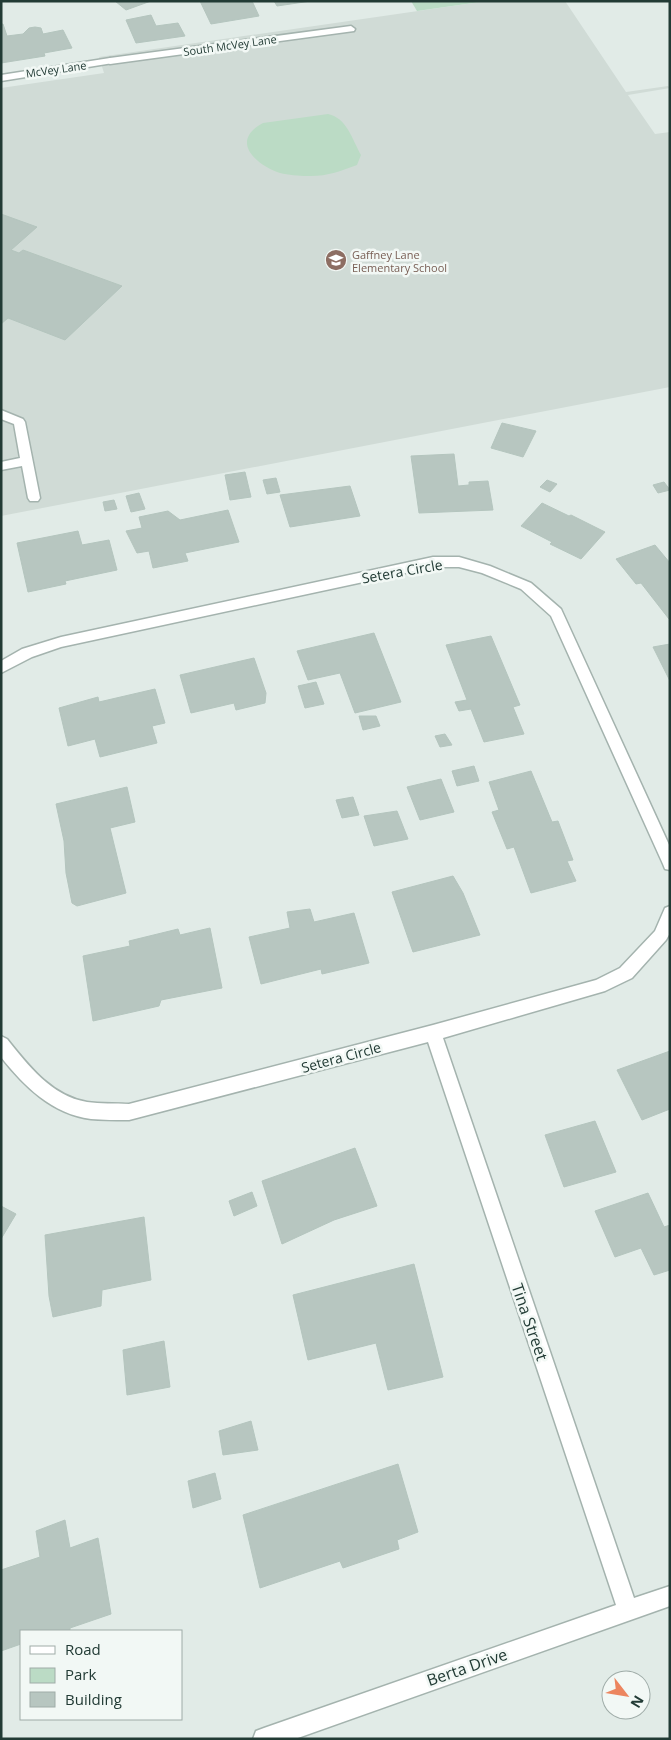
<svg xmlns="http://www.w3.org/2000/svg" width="671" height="1740" viewBox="0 0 671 1740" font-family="'Open Sans',sans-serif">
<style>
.built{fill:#d0dbd6}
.green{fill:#bbdbc5}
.building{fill:#b7c6c0;stroke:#b4c5be}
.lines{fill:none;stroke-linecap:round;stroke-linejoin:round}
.lane-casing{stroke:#a4b3ae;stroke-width:3}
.street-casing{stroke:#a4b3ae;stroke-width:3}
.lane{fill:#fff;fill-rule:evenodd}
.street{fill:#fff;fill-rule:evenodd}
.labels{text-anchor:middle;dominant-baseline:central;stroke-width:5;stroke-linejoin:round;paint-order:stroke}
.far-street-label{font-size:11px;fill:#223b35;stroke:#f2f8f5}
.far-education-label{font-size:11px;fill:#785e54;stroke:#f2f8f5;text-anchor:start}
.street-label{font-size:14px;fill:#223b35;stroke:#f2f8f5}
.near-street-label{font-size:16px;fill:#223b35;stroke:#f2f8f5}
</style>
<rect width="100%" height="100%" fill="#e1ebe7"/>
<path class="built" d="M487,1H565L626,92L668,86L670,88L628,95L655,134L670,132V387L1,516V88L104,73L99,57Z"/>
<g class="green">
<path d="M411,1H487L417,11Z"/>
<path d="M328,114C347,118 352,139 361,155L357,165C341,171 325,177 307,176C299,176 288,175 280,173C256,165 229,141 263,123Z"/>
</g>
<g class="building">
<path d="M115,1H151L126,10Z"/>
<path d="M200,1H252L259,16L211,24Z"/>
<path d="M274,1H311L277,6Z"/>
<path d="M151,15L156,26L178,23L185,36L136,43L126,20Z"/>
<path d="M1,24H3L7,36L23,34L29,28L35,27L41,28L43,34L63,30L72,48L44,53L45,56L1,63Z"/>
<path d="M1,214L37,227L11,250L19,253L23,250L122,286L65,340L8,318L1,324Z"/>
<path d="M502,423L536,431L523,457L491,448Z"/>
<path d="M454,454L458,486L469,485V482L488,481L493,510L419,513L411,456Z"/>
<path d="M245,472L251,497L230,500L225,475Z"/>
<path d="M276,478L280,492L267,494L263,480Z"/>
<path d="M547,480L557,484L550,492L540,487Z"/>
<path d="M664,482L670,490L658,493L653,485Z"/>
<path d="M350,486L360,516L290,527L280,495Z"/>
<path d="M139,493L145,509L131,512L126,496Z"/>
<path d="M114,500L117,509L105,511L103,502Z"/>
<path d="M542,503L569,516L571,515L605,532L581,559L550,544L552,542L521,526Z"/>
<path d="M228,510L239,542L185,553L188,561L153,568L149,551L137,553L126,531L142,528L139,517L168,511L180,520Z"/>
<path d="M78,531L82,545L109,540L117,570L65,581L66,584L28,592L17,543Z"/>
<path d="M655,545L670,563L669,619L641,583L636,584L616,559Z"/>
<path d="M374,633L401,702L355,713L340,673L308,680L297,651Z"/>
<path d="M491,636L520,705L513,707L524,734L484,742L471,709L459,711L455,702L467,700L446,645Z"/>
<path d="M670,644V681L653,647Z"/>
<path d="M254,658L266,693L265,703L236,710L234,703L191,713L180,675Z"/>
<path d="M316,682L324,704L305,708L298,686Z"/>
<path d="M155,689L165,723L152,726L157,743L100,757L95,739L68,746L59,708L98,697L99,702Z"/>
<path d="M359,716H376L380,726L363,730Z"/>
<path d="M445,734L452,745L440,747L435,736Z"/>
<path d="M474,766L479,781L457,786L452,771Z"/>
<path d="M531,771L552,822L558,821L573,860L567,861L576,881L531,893L514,847L507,849L492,812L499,810L489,782Z"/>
<path d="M441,779L454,812L420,820L407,787Z"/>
<path d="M127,787L135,822L110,828L126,893L77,906L72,903L66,873L64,841L56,804Z"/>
<path d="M353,797L359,815L342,818L336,800Z"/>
<path d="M397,811L408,839L374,846L364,816Z"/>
<path d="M453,876L463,893L480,935L413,952L392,892Z"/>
<path d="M310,909L314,922L354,913L369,963L322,974L321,969L261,984L249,937L290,928L287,912Z"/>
<path d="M210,928L222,988L161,1000L159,1006L93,1021L83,956L130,946L129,941L178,929L180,935Z"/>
<path d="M670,1051V1109L642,1120L617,1070Z"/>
<path d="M595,1121L616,1172L564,1187L545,1135Z"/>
<path d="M355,1148L377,1206L334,1220L282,1244L262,1181Z"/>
<path d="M252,1192L257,1206L234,1216L229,1201Z"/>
<path d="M648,1193L664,1227L670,1225V1270L654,1275L641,1248L615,1257L595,1211Z"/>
<path d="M1,1206L16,1214L1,1239Z"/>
<path d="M144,1217L151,1280L102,1290L101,1306L53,1317L49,1296L45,1235Z"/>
<path d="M414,1264L443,1377L388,1390L376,1343L308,1360L293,1295Z"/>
<path d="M164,1341L170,1387L127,1395L123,1350Z"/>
<path d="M251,1421L258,1450L223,1455L219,1431Z"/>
<path d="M398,1464L418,1532L397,1540L399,1549L343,1568L340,1561L260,1588L243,1515Z"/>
<path d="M215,1473L221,1499L193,1508L188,1481Z"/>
<path d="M65,1520L70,1548L98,1538L111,1614L70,1628V1631H21V1644L1,1651V1570L40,1557L36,1531Z"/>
</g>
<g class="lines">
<g class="lane-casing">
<g id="lane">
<path d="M351,26L355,29L354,31L110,64L105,61L110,58Z"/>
<path d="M1,410L23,419L25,422L40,498L38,501H30L28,498L22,466L1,470V462L20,458L14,424L1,419Z"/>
</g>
</g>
<g class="street-casing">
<g id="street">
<path d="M110,58L113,59V63L1,81V75Z"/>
<path d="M433,557H459L490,566L531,583L561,609L670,847V870L665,869L663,864L551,616L521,589L482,573L459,567H433L61,647L32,657L1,673V661L22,649L61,637Z"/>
<path d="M670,906V933L666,940L632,978L605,991L443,1038L634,1598L670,1586V1606L295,1739H253L256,1731L264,1728L616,1605L428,1042L129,1120C116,1120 103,1120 91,1119C52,1114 24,1086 1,1057V1036L7,1039C28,1065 51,1096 87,1102C100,1104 115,1103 129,1104L433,1025L596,980L620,968L655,931L665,908Z"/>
</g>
</g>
<use href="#lane" class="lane"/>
<use href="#street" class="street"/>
</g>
<defs>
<g id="school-disc" transform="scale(1.125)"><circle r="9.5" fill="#8d6e63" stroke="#f2f8f5"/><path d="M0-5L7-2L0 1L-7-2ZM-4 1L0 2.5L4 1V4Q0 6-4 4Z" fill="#fff"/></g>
</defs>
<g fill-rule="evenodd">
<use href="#school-disc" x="336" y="260"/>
</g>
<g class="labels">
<g class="far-street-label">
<text transform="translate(230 45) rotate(-8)">South McVey Lane</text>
<text transform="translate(56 69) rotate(-8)">McVey Lane</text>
</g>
<g class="far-education-label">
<text x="352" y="254">Gaffney Lane<tspan x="352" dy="13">Elementary School</tspan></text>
</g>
<g class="street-label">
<text transform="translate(402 571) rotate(-10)">Setera Circle</text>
<text transform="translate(341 1057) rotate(-15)">Setera Circle</text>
</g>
<g class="near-street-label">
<text transform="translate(530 1322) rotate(71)">Tina Street</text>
<text transform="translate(467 1667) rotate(-19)">Berta Drive</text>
</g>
</g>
<rect width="671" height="1740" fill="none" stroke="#223b35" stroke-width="5"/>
<rect x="20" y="1630" width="162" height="90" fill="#f2f8f5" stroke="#9faca8"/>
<rect x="30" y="1646" width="25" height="8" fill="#ffffff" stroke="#9faca8"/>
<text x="65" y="1655" font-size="15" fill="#223b35">Road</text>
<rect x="30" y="1668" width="25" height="15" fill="#bbdbc5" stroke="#9faca8"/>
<text x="65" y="1680" font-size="15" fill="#223b35">Park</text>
<rect x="30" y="1692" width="25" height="15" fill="#b7c6c0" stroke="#9faca8"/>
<text x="65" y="1705" font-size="15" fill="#223b35">Building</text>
<g transform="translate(626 1695) rotate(121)"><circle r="24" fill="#f2f8f5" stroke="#9faca8"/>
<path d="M0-4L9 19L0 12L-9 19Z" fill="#ec855f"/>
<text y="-8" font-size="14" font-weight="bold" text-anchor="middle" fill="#223b35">N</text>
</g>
</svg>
